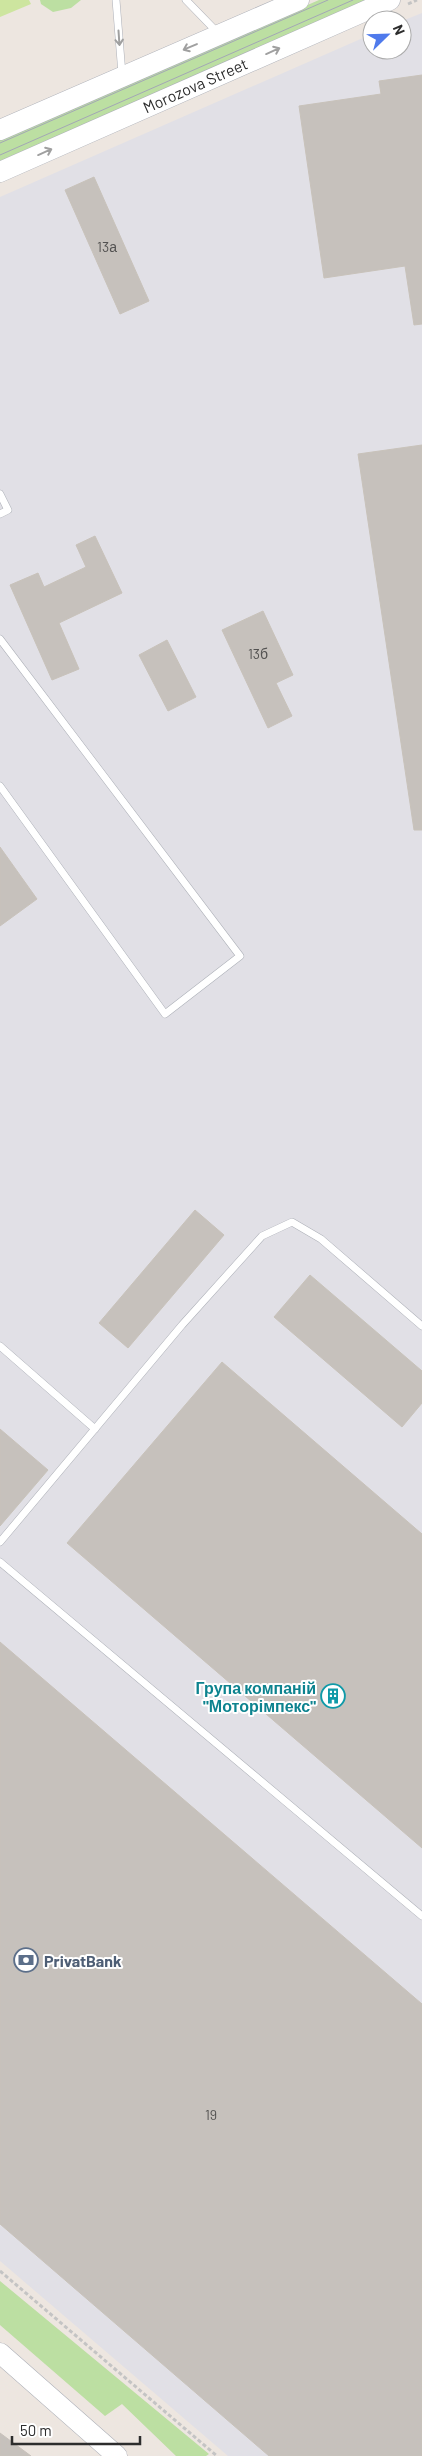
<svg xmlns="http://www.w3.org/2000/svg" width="422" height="2456" viewBox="0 0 422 2456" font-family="Barlow,sans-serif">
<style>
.industrial{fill:#e1e0e6}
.green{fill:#bcdfa2}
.pitch{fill:#cde59f}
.building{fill:#c6c1bc;stroke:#c8c2ba}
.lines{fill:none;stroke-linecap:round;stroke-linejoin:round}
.lane-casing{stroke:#adb0b8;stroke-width:8}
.secondary-casing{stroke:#adb0b8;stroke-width:21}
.path{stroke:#c4c4c4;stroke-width:3;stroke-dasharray:4 2.5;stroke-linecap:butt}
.lane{stroke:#fff;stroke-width:7}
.secondary{stroke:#fff;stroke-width:20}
.tram{stroke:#a3a7b5;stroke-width:1}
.oneway{stroke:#a0a0a0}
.labels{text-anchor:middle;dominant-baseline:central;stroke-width:4;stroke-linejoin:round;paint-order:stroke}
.number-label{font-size:14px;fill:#535251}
.street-label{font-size:16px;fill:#2d2d2d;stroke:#fff}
.culture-label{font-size:16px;font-weight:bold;fill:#0d838f;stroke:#fff;text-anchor:end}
.service-label{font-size:16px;font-weight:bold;fill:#4e5e75;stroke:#fff;text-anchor:start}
</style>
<rect width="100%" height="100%" fill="#ede6e0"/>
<path class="industrial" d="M422,13V2456H228L0,2261V197L372,34V50H402V21Z"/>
<g class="green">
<path d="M40,0H81L71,8L53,12L41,4Z"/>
<path d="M319,0H369L0,161V139Z"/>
<path d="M0,2281L209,2454L206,2456H176L122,2404L105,2416L0,2325Z"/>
</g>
<path class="pitch" d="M0,0H29L31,4L0,17Z"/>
<g class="building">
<path d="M422,75V324L414,325L405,266L324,278L299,106L381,94L379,81Z"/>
<path d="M94,177L149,301L120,314L65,190Z"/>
<path d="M422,445V830H414L358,454Z"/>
<path d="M95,536L122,593L59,623L79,669L52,680L10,585L38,573L44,587L86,567L76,545Z"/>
<path d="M263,611L293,675L276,683L292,716L268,728L222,630Z"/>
<path d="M167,640L196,697L168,711L139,655Z"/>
<path d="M0,847L37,899L0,926Z"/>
<path d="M195,1210L224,1235L128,1348L99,1323Z"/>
<path d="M310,1275L422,1371V1403L402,1427L274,1317Z"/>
<path d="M222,1362L422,1534V1848L67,1543Z"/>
<path d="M0,1429L48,1470L0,1526Z"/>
<path d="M0,1642L422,2004V2456H269L0,2224Z"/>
<path d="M0,2433L31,2456H0Z"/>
</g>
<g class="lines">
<g class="lane-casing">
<g id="lane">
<path d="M116,0L122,74"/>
<path d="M186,0L217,32"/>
<path d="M0,494L8,510L0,514"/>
<path d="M0,639L240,956L165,1014L0,786"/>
<path d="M0,1346L95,1429"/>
<path d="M0,1542L182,1325L262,1236L292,1222L321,1239L422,1326"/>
<path d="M0,1562L422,1916"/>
</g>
</g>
<g class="secondary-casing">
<g id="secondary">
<path d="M0,130L299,0"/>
<path d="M0,172L390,0"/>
<path d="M0,2353L117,2456"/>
</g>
</g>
<g class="path">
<path d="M408,4L417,0"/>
<path d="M0,2271L217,2456"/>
</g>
<use href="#lane" class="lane"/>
<use href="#secondary" class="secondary"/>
<g class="tram">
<path d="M0,143L328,0"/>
<path d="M0,155L353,0"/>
</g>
</g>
<defs><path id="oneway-shaft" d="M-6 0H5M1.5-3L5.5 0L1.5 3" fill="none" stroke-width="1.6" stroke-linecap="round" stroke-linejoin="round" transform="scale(1.25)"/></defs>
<g class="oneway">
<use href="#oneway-shaft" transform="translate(119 38) rotate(86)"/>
<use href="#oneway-shaft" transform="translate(190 47) rotate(157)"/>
<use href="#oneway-shaft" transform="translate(273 51) rotate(-24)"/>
<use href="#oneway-shaft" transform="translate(45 152) rotate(-24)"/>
</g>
<defs>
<g id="building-ring" transform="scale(1.25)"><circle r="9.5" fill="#fff" stroke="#0f9aa8" stroke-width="1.5"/><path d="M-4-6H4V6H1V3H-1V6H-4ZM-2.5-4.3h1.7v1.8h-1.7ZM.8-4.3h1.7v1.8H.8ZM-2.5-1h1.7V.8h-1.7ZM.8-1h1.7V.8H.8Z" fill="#0f9aa8"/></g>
<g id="bank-ring" transform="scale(1.25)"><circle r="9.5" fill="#fff" stroke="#5c6f8a" stroke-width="1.5"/><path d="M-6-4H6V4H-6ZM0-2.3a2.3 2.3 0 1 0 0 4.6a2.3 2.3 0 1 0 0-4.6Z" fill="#5c6f8a"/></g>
</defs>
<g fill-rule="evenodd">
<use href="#building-ring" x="333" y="1696"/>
<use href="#bank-ring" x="26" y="1960"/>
</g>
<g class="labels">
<g class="number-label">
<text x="107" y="246">13а</text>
<text x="258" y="653">13б</text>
<text x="211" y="2114">19</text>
</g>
<g class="street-label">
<text transform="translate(195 85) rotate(-24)">Morozova Street</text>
</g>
<g class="culture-label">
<text x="316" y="1687">Група компаній<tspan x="316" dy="18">"Моторімпекс"</tspan></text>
</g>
<g class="service-label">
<text x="44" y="1960">PrivatBank</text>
</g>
</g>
<g transform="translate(387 35) rotate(67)"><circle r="24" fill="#ffffff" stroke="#ababab"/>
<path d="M0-4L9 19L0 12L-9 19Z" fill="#4f7aec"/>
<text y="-8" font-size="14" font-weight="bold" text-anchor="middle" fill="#2d2d2d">N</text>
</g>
<path d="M12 2436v8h128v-8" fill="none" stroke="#2d2d2d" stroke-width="2.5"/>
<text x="20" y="2436" font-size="15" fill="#2d2d2d" stroke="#ffffff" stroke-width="4" paint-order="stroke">50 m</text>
</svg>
